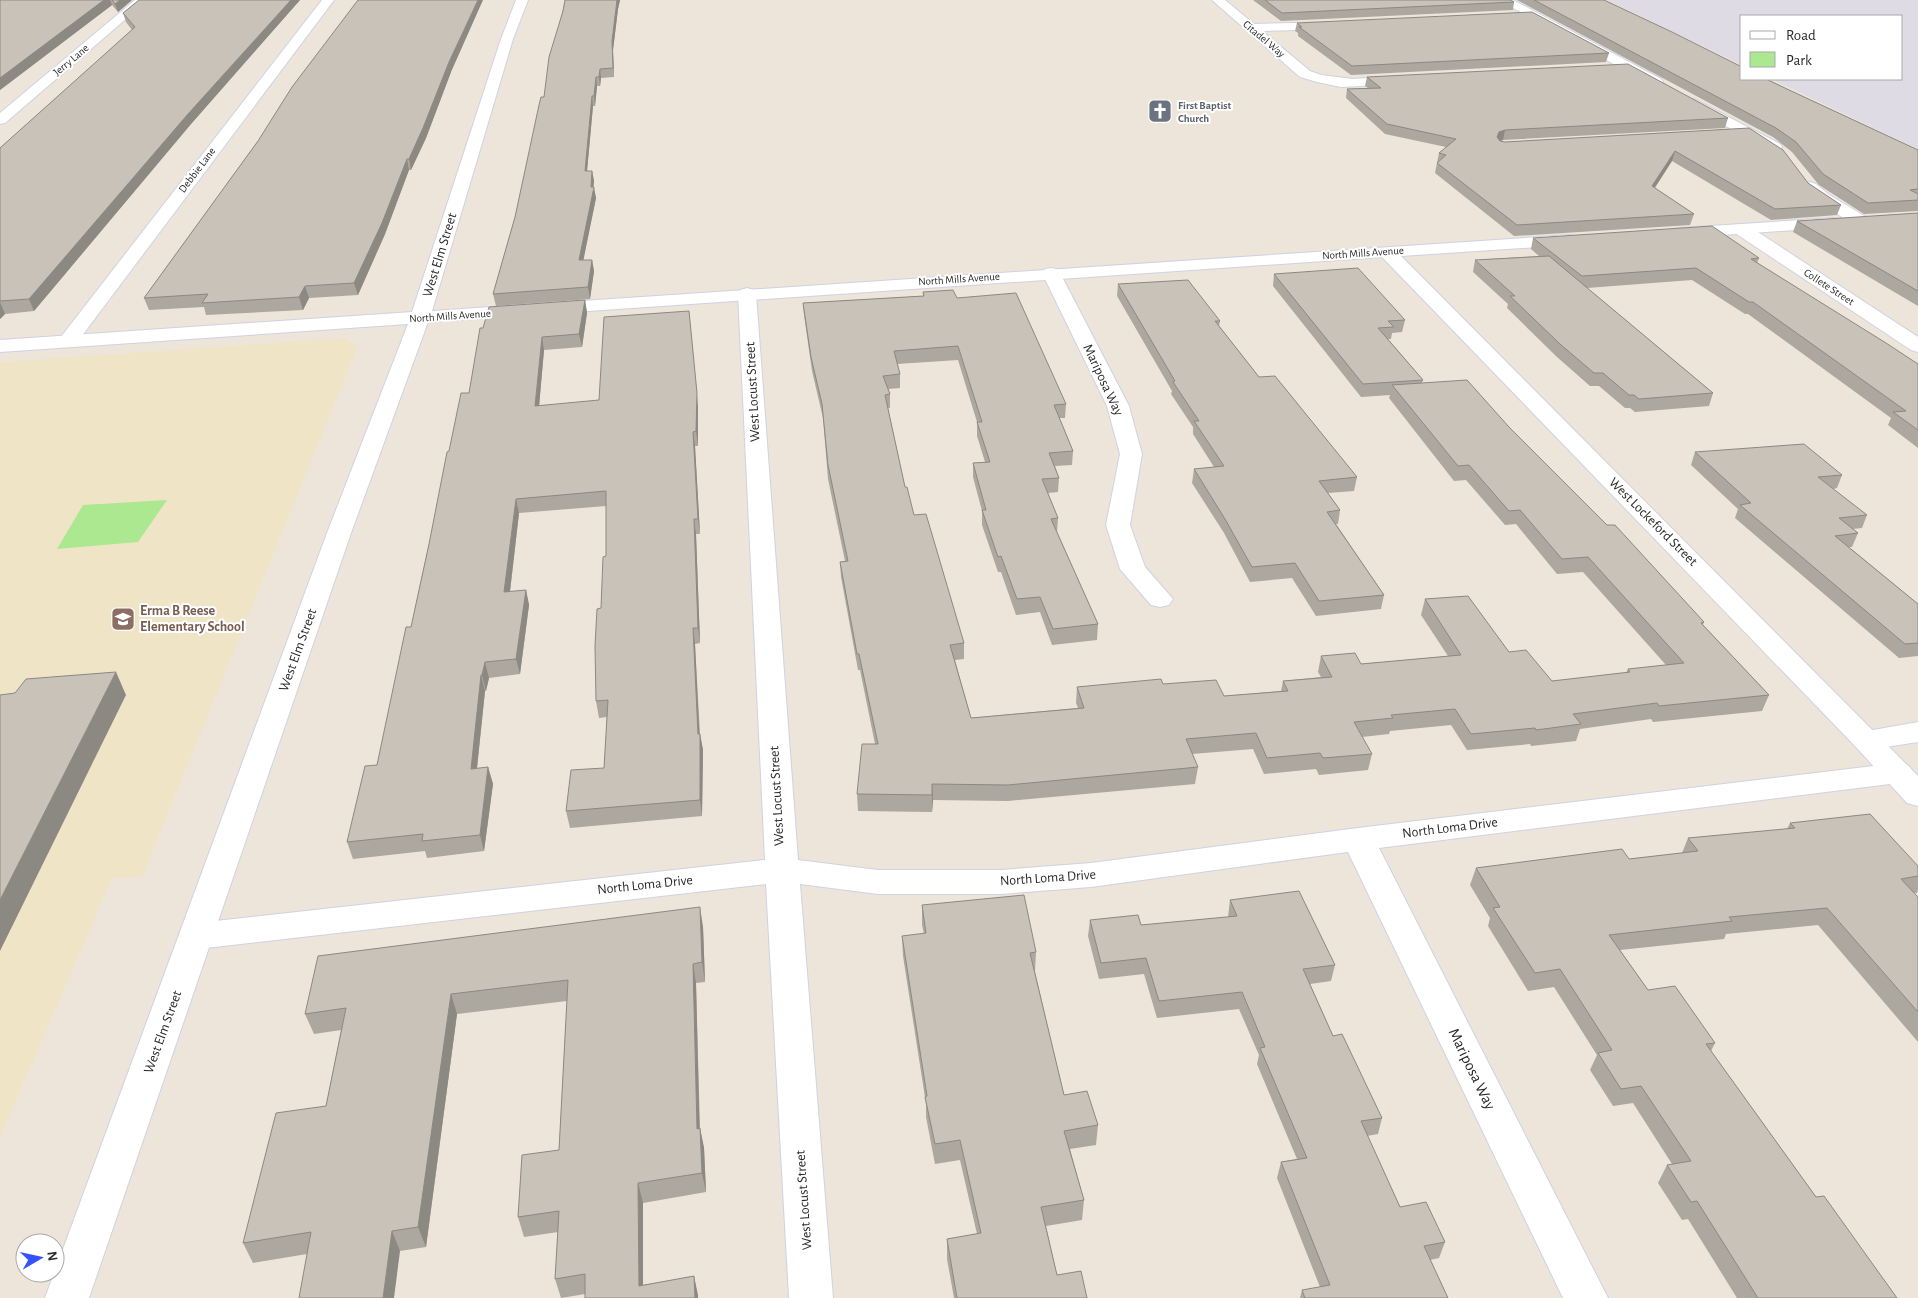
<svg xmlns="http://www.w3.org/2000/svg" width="1918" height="1298" viewBox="0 0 1918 1298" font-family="'Alegreya Sans',sans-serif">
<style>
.industrial{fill:#dedbe4}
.education{fill:#f0e4c7}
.green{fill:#abe890}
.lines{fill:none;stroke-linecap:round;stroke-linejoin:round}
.minor-casing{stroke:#ced2e3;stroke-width:2}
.tertiary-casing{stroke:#ced2e3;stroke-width:2}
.minor{fill:#fff;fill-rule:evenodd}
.tertiary{fill:#fff;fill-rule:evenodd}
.wall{fill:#aca79f}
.shaded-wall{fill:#8c8882}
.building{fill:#c8c2b9;stroke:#8c8882}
.labels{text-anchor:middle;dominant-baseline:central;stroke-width:4;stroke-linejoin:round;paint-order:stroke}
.far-street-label{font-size:11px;fill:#292929;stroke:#fff}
.far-worship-label{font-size:11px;font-weight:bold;fill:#5b616d;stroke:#fff;text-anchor:start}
.street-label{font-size:14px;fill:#292929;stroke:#fff}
.education-label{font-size:14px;font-weight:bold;fill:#785e54;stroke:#fff;text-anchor:start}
.near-street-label{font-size:16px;fill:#292929;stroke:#fff}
</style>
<rect width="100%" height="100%" fill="#ede5d9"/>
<path class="industrial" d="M1607,0H1918V149L1771,79H1902V16H1742V65Z"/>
<path class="education" d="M344,338L358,346L142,877L112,879L0,1137V362Z"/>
<path class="green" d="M167,500L138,542L57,549L83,505Z"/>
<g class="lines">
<g class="minor-casing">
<g id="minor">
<path d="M135,0H148L5,123L0,124V113Z"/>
<path d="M322,0H334L75,345L68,347L61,345L58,341L61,337Z"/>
<path d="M1212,0H1225L1254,24L1338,22L1340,25L1338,28L1334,29L1262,31L1310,71L1321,75L1353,79L1402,76L1409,80L1402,84L1341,87L1317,82L1300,77Z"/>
<path d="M1499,0H1513L1661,79L1663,82L1661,85H1651Z"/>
<path d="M1694,99L1780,144L1782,147L1780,150H1770L1689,106L1687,103L1689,100Z"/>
<path d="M1810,182L1816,184L1828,194L1866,217L1868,221L1866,225H1854L1816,200L1802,187L1804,184Z"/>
<path d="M1741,224L1747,225L1918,337V352L1911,350L1735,233L1733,229L1735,225Z"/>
<path d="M1051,268L1057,269L1060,273L1129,406L1142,454L1130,525L1145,567L1173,599L1169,605L1160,607L1151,605L1120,569L1106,525L1120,454L1107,406L1042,273L1045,269Z"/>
<path d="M747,288L754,290L756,294L798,860L878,870H1001L1091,863L1358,828L1898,763L1909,766L1913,773L1909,780L1898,783L1379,848L1608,1298H1563L1348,852L1091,887L1001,894H878L800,884L833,1298H789L766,884L197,949L185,945L180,936L185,927L197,923L765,860L738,294L740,290Z"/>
<path d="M1918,722V742L1867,750L1856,747L1852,740L1856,733Z"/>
</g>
</g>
<g class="tertiary-casing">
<g id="tertiary">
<path d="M516,0H528L513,39L432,311L1570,235L1576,236L1579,240L1576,244L1570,245L1401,256L1918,776V806L1907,803L1856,747L1382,257L428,322L351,533L89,1298H45L327,533L408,324L0,352V340L412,312L501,39Z"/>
<path d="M1832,218L1838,219L1840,223L1838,227L1680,238L1674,237L1671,233L1674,229L1680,228Z"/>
</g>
</g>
<use href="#minor" class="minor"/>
<use href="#tertiary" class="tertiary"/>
</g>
<g class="wall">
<path d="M0,0H132L118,12L112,5L0,90Z"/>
<path d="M139,0H300L191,124L34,311L5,314L0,319V148L132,30L126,22L123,13Z"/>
<path d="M565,0H620L618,9L613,50L614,77L601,78L600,86H597L595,106H593L587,171H592L594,181L593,187L596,198L583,260H592L594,271L590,299L496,306L493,294L515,217L544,97Z"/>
<path d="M1253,0H1511L1514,2L1513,10L1281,21Z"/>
<path d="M1517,0H1604L1787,89L1918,150V211L1864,214L1819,185L1792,152L1773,137Z"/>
<path d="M1297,23L1609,53L1606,62L1351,75L1298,36V33L1295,31Z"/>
<path d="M451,72L426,138L411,170H409L385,234L358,295L309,298L303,310L206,315L204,307L149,310L144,298L258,141Z"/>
<path d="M1367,77L1728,118L1725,128L1503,140L1500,141L1505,142L1749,128L1808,183L1841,205L1837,215L1771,220L1672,161L1655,188L1694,214L1690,225L1514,236L1435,173L1439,153L1446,147L1385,134L1346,98L1347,89L1368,88L1365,86Z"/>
<path d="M1918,213V306L1793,232L1797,221Z"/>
<path d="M1533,238L1759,258L1757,263L1918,364V448L1888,425L1891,418L1748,314H1745L1692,280L1587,288L1713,393L1709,406L1635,412L1630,408H1625L1599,386H1590L1557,357L1507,308L1508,304L1473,272L1475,260L1539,256L1531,249Z"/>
<path d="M1274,274L1405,320L1402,332L1392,333L1391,339H1388L1423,380L1422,383L1509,427L1704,622L1703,625L1769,695L1762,711L1653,722L1651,719L1580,729L1576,741L1531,746L1530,744L1467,750L1451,725L1390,731L1389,734L1362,737L1372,754L1368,770L1319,775L1316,769L1264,774L1253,749L1192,754L1198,767L1195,784L1008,801L933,800L932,812L858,811L857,794L875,744L860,670H858L841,577L840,562L845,561L828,479L823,418L812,371L804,315L803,303L923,296V292L957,298L1066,404L1065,418H1059L1073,451L1072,465L1055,466L1059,478L1058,492L1048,493L1058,518L1057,533L1098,624L1097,640L1052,645L1040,612L1016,615L1001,572H998L982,525V511L973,477V463L985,462L977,436V422L958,360L897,364L900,374V388L888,389L890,394V408H888L905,487L914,515L964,643V659L955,660L971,718L1078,708L1076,703L1077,687L1163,684L1224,696L1281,691L1283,681L1321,677L1318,672L1321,656L1361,664L1448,656L1421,615L1425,599L1509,652L1552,681L1626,673L1628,669L1666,665L1583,572L1557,574L1516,524L1505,525L1466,480L1454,481L1389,398L1390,395L1361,397L1273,286Z"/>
<path d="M1118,284L1220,321L1219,326L1259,377L1357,477L1354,491L1328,493L1340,510L1338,524H1336L1384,595L1381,609L1316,616L1292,578L1250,582L1224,533L1192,483L1194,469L1214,467L1193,434V427L1171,394L1172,391L1117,296Z"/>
<path d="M585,300L587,313L582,347L544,350L539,405L698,406V446H695L700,534H696L700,643L695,644L700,734L703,750L702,816L570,828L566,811L604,768L607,717L599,718L596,701L601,608L606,556V506L519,513L510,592L526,590L529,605L520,674L489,678L486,691H485L477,769L488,767L493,784L484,851L427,858L425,851L353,859L347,842L377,765L411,627L449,451L469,393L483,328Z"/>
<path d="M1695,452L1842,475L1837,488L1833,489L1867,515L1862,528L1853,529L1858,533L1852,547H1849L1918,604V656L1899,658L1735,518L1738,509L1691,465Z"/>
<path d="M1790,823L1918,866V890L1917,893H1914L1918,897V1042L1818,925L1726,934L1724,939L1620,950L1648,990L1715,1043L1711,1051L1816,1197L1897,1298H1737L1688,1219L1682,1220L1658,1183L1667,1165L1672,1164L1633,1103L1613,1106L1590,1070L1597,1055L1554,987L1528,991L1488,926L1490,918L1470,885L1476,868L1629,859L1682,853L1688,838L1787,829Z"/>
<path d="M1230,900L1335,965L1331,981L1310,984L1333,1036L1382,1118L1378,1134L1367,1136L1400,1207L1445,1242L1439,1258L1430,1260L1448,1298H1300L1302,1290L1320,1287L1277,1178L1281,1162L1297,1159L1257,1064L1259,1055L1239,1009L1157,1018L1144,974L1099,979L1088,936L1090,920L1141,925L1228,917Z"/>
<path d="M922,905L1036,952L1035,972L1064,1095L1098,1125L1096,1145L1070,1149L1084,1200L1082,1220L1046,1226L1057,1275L1087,1298H954L947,1259V1239L977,1234L960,1160L935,1164L926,1117V1104L903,956L902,936L924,934L922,925Z"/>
<path d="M703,927L705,982L696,983L700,1128L704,1148L706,1192L643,1203V1285L694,1276L698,1298H585V1294L561,1298L555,1279L558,1232L524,1237L518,1217L559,1150L567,1001L457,1014L426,1247L400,1251L307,1254L253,1263L243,1243L326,1106L341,1030L314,1034L305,1014Z"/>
</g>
<g class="shaded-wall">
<path d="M104,0H110L112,5L0,90V78Z"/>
<path d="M120,0H132L118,12L115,4Z"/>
<path d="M291,0H300L191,124L34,311L29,299L188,114Z"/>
<path d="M478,0H483L451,72L426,138L411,170L409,159L449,62Z"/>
<path d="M617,0H620L618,9L613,50L614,77L613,68L612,41Z"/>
<path d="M600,69L601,78L600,86L599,77Z"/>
<path d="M596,77L597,86L595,106L594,96Z"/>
<path d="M592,96L593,106L586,182L585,171Z"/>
<path d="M1505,130L1503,140L1496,142L1497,137L1499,132Z"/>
<path d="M1675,151L1672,161L1649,196L1652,186Z"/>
<path d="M407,159L409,170L385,234L358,295L354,283Z"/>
<path d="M592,171L594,181L593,193L594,187L596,198L581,272L579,260L591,187Z"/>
<path d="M592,260L594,271L590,299L588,287Z"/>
<path d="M305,286L309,298L303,310L299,297Z"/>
<path d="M585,300L587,313L582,347L579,334Z"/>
<path d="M0,302L5,314L0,319Z"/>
<path d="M689,311L698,406V446L696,431Z"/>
<path d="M542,337L544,350L538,419L535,406Z"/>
<path d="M693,432L695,446L700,534L698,519Z"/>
<path d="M516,499L519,513L508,608L504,592Z"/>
<path d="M694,519L696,534L700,643L698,628Z"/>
<path d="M526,590L529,605L520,674L516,659Z"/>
<path d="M693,628L695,644L700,747V734L703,750L702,816L700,800L698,734Z"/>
<path d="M485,662L489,678L486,691L482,675Z"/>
<path d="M116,672L126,695L0,951V900Z"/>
<path d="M481,675L485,691L475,786L471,769Z"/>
<path d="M488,767L493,784L484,851L480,835Z"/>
<path d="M932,784L933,800L932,812Z"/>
<path d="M700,907L703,927L705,982L702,962Z"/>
<path d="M693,964L696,983L700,1149L697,1129Z"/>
<path d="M451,994L457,1014L426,1247L418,1227Z"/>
<path d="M700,1128L704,1148L706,1192L702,1173Z"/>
<path d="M638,1183L643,1203V1298L639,1286Z"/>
<path d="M392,1231L400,1251L394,1298H383Z"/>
<path d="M694,1276L698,1295V1298H695Z"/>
</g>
<g class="building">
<path d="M0,0H104L0,78Z"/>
<path d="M112,0H120L115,4Z"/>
<path d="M139,0H291L188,114L29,299L0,301V148L135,27L123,13Z"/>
<path d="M358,0H478L449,62L423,128L409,159H407L382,223L354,283L305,286L299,297L202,303L208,294L144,298L258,141L292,87Z"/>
<path d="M565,0H617L612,41L613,68L600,69L599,77H596L594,96H592L585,171H592L591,187H594L579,260H592L588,287L493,294L515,217L539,105L541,97H544L549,57L563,11Z"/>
<path d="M1265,0H1511L1514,2L1282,13Z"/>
<path d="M1534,0H1604L1672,32L1742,67V79H1766L1787,89L1918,150V189L1910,190L1918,194V200L1868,203L1823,174L1796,142L1776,128Z"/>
<path d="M1532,12L1609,53L1352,66L1299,27H1302L1297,23Z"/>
<path d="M1628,64L1728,118L1505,130L1499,132L1497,137L1500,141L1505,142L1749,128L1783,150L1808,183L1841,205L1775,209L1675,151L1652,186L1694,214L1517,225L1437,163L1446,155L1439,153L1456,139L1387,124L1347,89L1381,88L1367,77Z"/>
<path d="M1918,213V291L1797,221Z"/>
<path d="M1712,226L1759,258L1751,259L1886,343L1918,364V430L1893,412L1906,411L1753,302H1749L1696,268L1582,276L1533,238Z"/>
<path d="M1549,256L1713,393L1639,399L1634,395H1629L1603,373H1594L1560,344L1510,296H1515L1475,260Z"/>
<path d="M1358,268L1405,320L1388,321L1394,327L1378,328L1423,380L1363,384L1274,274Z"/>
<path d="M1188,280L1220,321H1215L1259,377L1275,376L1357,477L1319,481L1340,510L1327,512L1384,595L1319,601L1295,563L1252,567L1225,519L1194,469L1224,466L1194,421H1199L1173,382L1175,381L1118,284Z"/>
<path d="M953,290L957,298L1016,293L1066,404L1054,405L1073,451L1049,453L1059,478L1042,479L1058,518L1051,519L1098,624L1053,629L1040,597L1017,599L1001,556L998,557L982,510H986L973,463L990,462L977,422H982L958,346L894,351L900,374L883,376L890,394L885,395L905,487H907L914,515L926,514L964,643L950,645L971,718L1084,708L1077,687L1161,679L1163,684L1216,680L1224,696L1288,691L1283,681L1332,677L1321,656L1355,653L1361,664L1461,655L1425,599L1468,596L1509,652L1526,650L1552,681L1630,672L1628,669L1684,663L1588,557L1562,559L1520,510L1509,511L1469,465L1458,466L1392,385L1467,380L1509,427L1607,525H1615L1704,622L1701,623L1769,695L1659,706L1657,703L1573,714L1581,724L1536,730L1535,728L1471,734L1455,709L1391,715L1393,718L1354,722L1372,754L1323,758L1320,753L1267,758L1256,733L1186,739L1198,767L1008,785L932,784V795L857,794L862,744H878L859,654H857L840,562L848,561L828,465L822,404L811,357L803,303L924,296L923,292Z"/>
<path d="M585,300L579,334L542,337L535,406L599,400L604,317L689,311L697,393L696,431L693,432L698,519H694L698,628H693L698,734H700V800L566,811L571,770L604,768L608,700L596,701L595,646L597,609L601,608L603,557L606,556V491L516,499L504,592L526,590L516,659L485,662L482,675H481L471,769L488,767L480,835L422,841L423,834L347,842L365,766L377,765L406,627H411L429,544L447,452L449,451L461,393H469L480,328H483L489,307Z"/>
<path d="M1804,444L1842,475L1818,477L1867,515L1839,518L1858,533L1835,536L1918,604V643L1905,644L1740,505L1751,503L1695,452Z"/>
<path d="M116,672L0,900V695L15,693L26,679Z"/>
<path d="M1870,814L1918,866V876L1901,879L1918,897V1012L1827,908L1729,917L1732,921L1609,935L1648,990L1675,986L1715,1043L1706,1044L1816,1197L1824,1196L1897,1298H1758L1697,1201L1691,1202L1667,1165L1691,1161L1641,1086L1621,1089L1598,1053L1612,1050L1560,969L1535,973L1493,908L1500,907L1476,868L1622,849L1629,859L1698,851L1688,838L1795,828L1790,823Z"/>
<path d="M1299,891L1335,965L1303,969L1333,1036L1342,1034L1382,1118L1361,1121L1400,1207L1426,1202L1445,1242L1424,1246L1448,1298H1305L1302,1290L1330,1285L1281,1162L1307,1158L1260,1048L1265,1047L1242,992L1159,1001L1146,958L1101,963L1090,920L1138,915L1141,925L1237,916L1230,900Z"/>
<path d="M1024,895L1036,952L1030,953L1064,1095L1087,1091L1098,1125L1064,1131L1084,1200L1041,1207L1057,1275L1081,1271L1087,1298H957L947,1239L981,1233L960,1140L935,1144L925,1097L927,1096L902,936L926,933L922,905Z"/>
<path d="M700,907L702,962L693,964L697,1129L700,1128L702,1173L638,1183L639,1286L694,1276L695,1298H585V1274L555,1279L559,1211L518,1217L522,1155L559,1150L568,980L451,994L418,1227L392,1231L383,1298H299L311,1232L243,1243L276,1113L326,1106L346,1008L305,1014L318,956Z"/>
</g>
<defs>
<g id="church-square" transform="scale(1.25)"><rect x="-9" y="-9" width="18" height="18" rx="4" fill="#6b7280" stroke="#fff"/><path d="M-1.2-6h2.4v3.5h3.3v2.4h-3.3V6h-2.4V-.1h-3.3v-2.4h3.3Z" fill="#fff"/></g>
<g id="school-square" transform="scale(1.25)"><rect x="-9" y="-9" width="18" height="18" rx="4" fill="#8d6e63" stroke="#fff"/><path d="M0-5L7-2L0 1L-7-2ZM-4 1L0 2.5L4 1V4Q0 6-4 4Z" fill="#fff"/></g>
</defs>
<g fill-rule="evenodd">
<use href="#church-square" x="1160" y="111"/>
<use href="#school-square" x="123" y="619"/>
</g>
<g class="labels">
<g class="far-street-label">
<text transform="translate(1264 39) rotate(40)">Citadel Way</text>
<text transform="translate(71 60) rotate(-40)">Jerry Lane</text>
<text transform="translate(197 170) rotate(-53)">Debbie Lane</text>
<text transform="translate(1363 253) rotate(-4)">North Mills Avenue</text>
<text transform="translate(959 279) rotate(-4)">North Mills Avenue</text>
<text transform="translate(1829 287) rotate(33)">Collete Street</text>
<text transform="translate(450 316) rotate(-4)">North Mills Avenue</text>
</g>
<g class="far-worship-label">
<text x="1178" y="105">First Baptist<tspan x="1178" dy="13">Church</tspan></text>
</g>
<g class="street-label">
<text transform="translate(440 255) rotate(-73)">West Elm Street</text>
<text transform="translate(1103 380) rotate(65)">Mariposa Way</text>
<text transform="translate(753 392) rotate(-93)">West Locust Street</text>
<text transform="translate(1653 522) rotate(45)">West Lockeford Street</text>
<text transform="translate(298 650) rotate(-70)">West Elm Street</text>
<text transform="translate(777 796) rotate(-93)">West Locust Street</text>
<text transform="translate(1450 828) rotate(-7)">North Loma Drive</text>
<text transform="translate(1048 878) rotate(-4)">North Loma Drive</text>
<text transform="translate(645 885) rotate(-6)">North Loma Drive</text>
<text transform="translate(163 1032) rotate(-70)">West Elm Street</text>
<text transform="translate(804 1200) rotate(-94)">West Locust Street</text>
</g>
<g class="education-label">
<text x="140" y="611">Erma B Reese<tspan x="140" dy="16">Elementary School</tspan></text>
</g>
<g class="near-street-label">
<text transform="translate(1472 1069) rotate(64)">Mariposa Way</text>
</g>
</g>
<rect x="1740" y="15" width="162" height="65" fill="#ffffff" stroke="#a9a9a9"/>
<rect x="1750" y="31" width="25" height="8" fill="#ffffff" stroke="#a9a9a9"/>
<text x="1786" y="40" font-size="15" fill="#292929">Road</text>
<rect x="1750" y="52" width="25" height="15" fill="#abe890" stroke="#a9a9a9"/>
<text x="1786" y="65" font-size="15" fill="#292929">Park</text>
<g transform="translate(40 1258) rotate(81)"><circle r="24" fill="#ffffff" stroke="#a9a9a9"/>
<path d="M0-4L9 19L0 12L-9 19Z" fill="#3453ff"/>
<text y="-8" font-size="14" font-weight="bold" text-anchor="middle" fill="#292929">N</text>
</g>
</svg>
